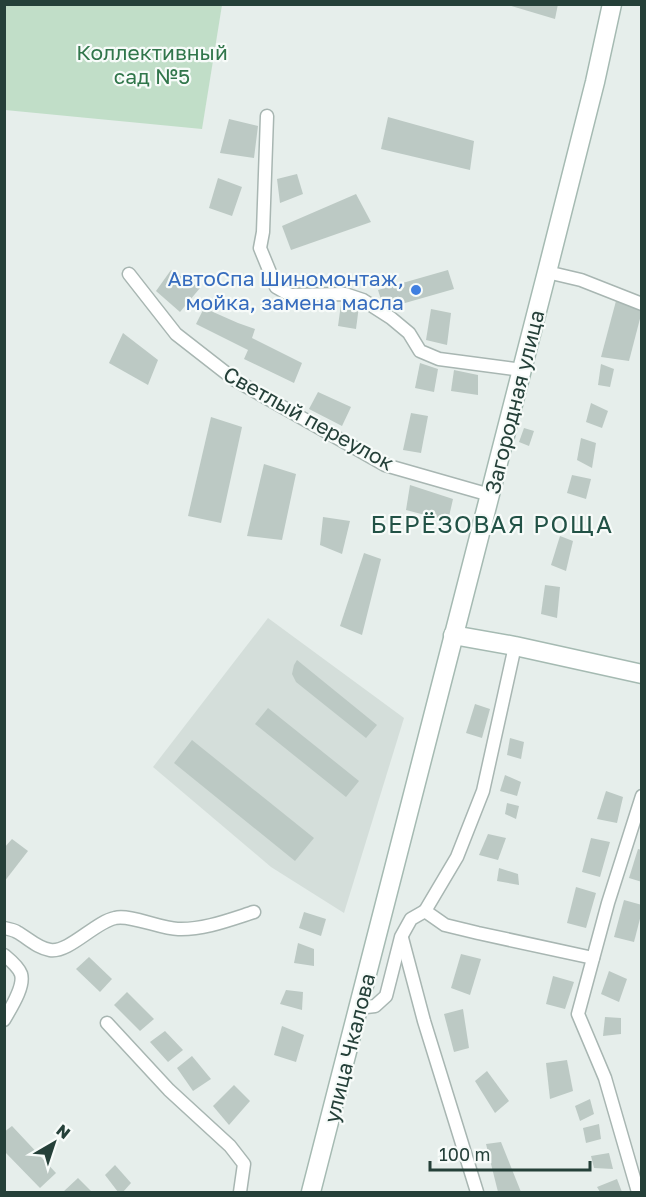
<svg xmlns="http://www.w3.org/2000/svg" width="646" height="1197" viewBox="0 0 646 1197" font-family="'Golos Text',sans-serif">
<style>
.built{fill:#d4deda}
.green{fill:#c1dec8}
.building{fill:#bcc9c4}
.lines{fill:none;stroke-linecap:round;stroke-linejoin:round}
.street-casing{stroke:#a8b6b2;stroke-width:15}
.secondary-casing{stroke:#a5bab2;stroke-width:21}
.street{stroke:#fff;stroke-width:12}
.secondary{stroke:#fff;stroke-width:18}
.shop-dot{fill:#3f7fe0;stroke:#f7fbf9;stroke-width:2}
.labels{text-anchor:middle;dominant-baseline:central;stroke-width:4.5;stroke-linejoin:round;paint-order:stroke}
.park-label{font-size:21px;fill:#31764b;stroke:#f7fbf9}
.shop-label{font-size:21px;fill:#366cbe;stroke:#f7fbf9;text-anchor:end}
.street-label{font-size:21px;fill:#254039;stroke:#f7fbf9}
.quarter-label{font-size:24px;letter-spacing:1.5px;fill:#225246;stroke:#f7fbf9}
</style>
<rect width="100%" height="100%" fill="#e6eeeb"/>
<path class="built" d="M268,618L404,718L344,913L271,867L153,767Z"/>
<path class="green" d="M4,5H222L202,129L5,110Z"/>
<g class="building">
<path d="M505,4H558L555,19Z"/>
<path d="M388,117L474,141L470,170L381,149Z"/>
<path d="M229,119L258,126L254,158L220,153Z"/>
<path d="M297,174L303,194L280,203L277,179Z"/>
<path d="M218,178L242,187L232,216L209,208Z"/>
<path d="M356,194L371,222L291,250L282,226Z"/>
<path d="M171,270L200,288L180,312L156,291Z"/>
<path d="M448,270L454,289L384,309L378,290Z"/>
<path d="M616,301L642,311L629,361L601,357Z"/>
<path d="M341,304L359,306L356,329L338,326Z"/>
<path d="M204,308L238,323L255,329L252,338L302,363L294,383L244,359L248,350L196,324Z"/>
<path d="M431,309L451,313L447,345L426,340Z"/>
<path d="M123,333L158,360L148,385L109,363Z"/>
<path d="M420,363L438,369L434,392L415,388Z"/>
<path d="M601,364L614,369L610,387L598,385Z"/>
<path d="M454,370L478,375V395L451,391Z"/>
<path d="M318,392L351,407L342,426L309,409Z"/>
<path d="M591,403L608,411L602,428L586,422Z"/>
<path d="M411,413L428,416L421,453L403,450Z"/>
<path d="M211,417L242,427L221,523L188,516Z"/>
<path d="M524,428L534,431L529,446L519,442Z"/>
<path d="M581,438L596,443L592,468L577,460Z"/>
<path d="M264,464L296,474L282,540L247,536Z"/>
<path d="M572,475L591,479L586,499L567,493Z"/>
<path d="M410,485L453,499L448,521L406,510Z"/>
<path d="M323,517L350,521L342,554L320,545Z"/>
<path d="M560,536L573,541L566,571L551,565Z"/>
<path d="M364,553L381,559L362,635L340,626Z"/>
<path d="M545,585L560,587L557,618L541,614Z"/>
<path d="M297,660L377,725L366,738L296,682L292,674L294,665Z"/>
<path d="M475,704L490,709L482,738L466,733Z"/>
<path d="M268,708L359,781L346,797L255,724Z"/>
<path d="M510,738L524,742L521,759L507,755Z"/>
<path d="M192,740L314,838L295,861L174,763Z"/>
<path d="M505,775L521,782L517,796L500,791Z"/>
<path d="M606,791L623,797L617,823L597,819Z"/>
<path d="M507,803L519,806L516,819L505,814Z"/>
<path d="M488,834L506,838L498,860L479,855Z"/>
<path d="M591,838L610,842L600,877L582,872Z"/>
<path d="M12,839L28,851L4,882V848Z"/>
<path d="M638,849L642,850V882L629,878Z"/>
<path d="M499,868L518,874L519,885L497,881Z"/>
<path d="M576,887L596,893L586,928L567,923Z"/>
<path d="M624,900L642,905V911L634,942L614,937Z"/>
<path d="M304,912L326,919L321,936L299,928Z"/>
<path d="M298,943L314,949V966L294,963Z"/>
<path d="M461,954L481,959L470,995L451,988Z"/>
<path d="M89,957L112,979L100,992L76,969Z"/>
<path d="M609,971L627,979L619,1002L601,994Z"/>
<path d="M553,976L574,982L565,1009L546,1004Z"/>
<path d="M286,990L303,992L302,1010L280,1004Z"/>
<path d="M127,992L154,1019L140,1031L114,1005Z"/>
<path d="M463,1009L469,1048L454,1052L444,1014Z"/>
<path d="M605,1017L621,1018V1034L603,1036Z"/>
<path d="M282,1026L304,1035L296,1062L274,1055Z"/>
<path d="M165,1031L183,1050L168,1062L150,1042Z"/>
<path d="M192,1056L211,1079L193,1091L177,1068Z"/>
<path d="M567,1060L573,1091L550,1099L546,1063Z"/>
<path d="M487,1071L509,1101L495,1113L475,1081Z"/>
<path d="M234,1085L250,1101L229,1125L213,1106Z"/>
<path d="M590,1099L594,1114L580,1121L575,1106Z"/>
<path d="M599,1124L601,1139L586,1143L583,1128Z"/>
<path d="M12,1126L56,1173L40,1188L4,1151V1132Z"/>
<path d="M501,1142L521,1192H498L486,1144Z"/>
<path d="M609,1153L613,1169L594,1168L591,1156Z"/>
<path d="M115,1165L131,1183L123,1192H118L105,1175Z"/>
<path d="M78,1178L92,1192H63Z"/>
<path d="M617,1179L622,1192H600L597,1187Z"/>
</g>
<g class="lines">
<g class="street-casing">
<g id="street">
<path d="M267,116L263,232L260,248L276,287L290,295L345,294L363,300L391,318L409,333L420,351L439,359L522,370"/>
<path d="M547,272L581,280L642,304"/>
<path d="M129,274L176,334L235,380L385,465L490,495"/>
<path d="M425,911L457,857L483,791L515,646"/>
<path d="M4,928C9,929 14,930 17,932C28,938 37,948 50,950C69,953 95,922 115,918C130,914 161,929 178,929C203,930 229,920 254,912"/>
<path d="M402,938L424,1021L477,1192"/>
<path d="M4,955C10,960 18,966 21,974C25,987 10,1009 4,1020"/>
<path d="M358,1008L375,1006L386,996L401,937L411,919L425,911L445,925L478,933L593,958"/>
<path d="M107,1023L169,1090L230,1146L244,1164L240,1192"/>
<path d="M638,1192L605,1078L578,1014L608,903L642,796"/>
</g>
</g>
<g class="secondary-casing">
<g id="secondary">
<path d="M453,635L515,646L642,674"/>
<path d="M311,1192L547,272L595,82L612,4"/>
</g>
</g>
<use href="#street" class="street"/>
<use href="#secondary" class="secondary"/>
</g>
<circle class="shop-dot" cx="416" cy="290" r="6"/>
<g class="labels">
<g class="park-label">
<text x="152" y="52">Коллективный<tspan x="152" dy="24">сад №5</tspan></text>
</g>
<g class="shop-label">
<text x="404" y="278">АвтоСпа Шиномонтаж,<tspan x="404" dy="24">мойка, замена масла</tspan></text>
</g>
<g class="street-label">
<text transform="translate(514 402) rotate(-76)">Загородная улица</text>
<text transform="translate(309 418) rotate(29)">Светлый переулок</text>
<text transform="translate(349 1048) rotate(-76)">улица Чкалова</text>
</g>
<g class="quarter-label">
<text x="492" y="523">БЕРЁЗОВАЯ РОЩА</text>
</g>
</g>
<rect width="646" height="1197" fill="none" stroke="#254039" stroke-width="12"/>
<g transform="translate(54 1143) rotate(39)" stroke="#f7fbf9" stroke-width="4.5" paint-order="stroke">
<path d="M0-4.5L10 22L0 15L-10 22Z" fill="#254039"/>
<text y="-9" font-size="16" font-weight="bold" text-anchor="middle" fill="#254039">N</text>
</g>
<path d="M430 1161v9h160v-9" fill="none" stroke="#254039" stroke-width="3"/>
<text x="439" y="1161" font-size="18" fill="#254039" stroke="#f7fbf9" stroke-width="4.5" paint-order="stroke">100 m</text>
</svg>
